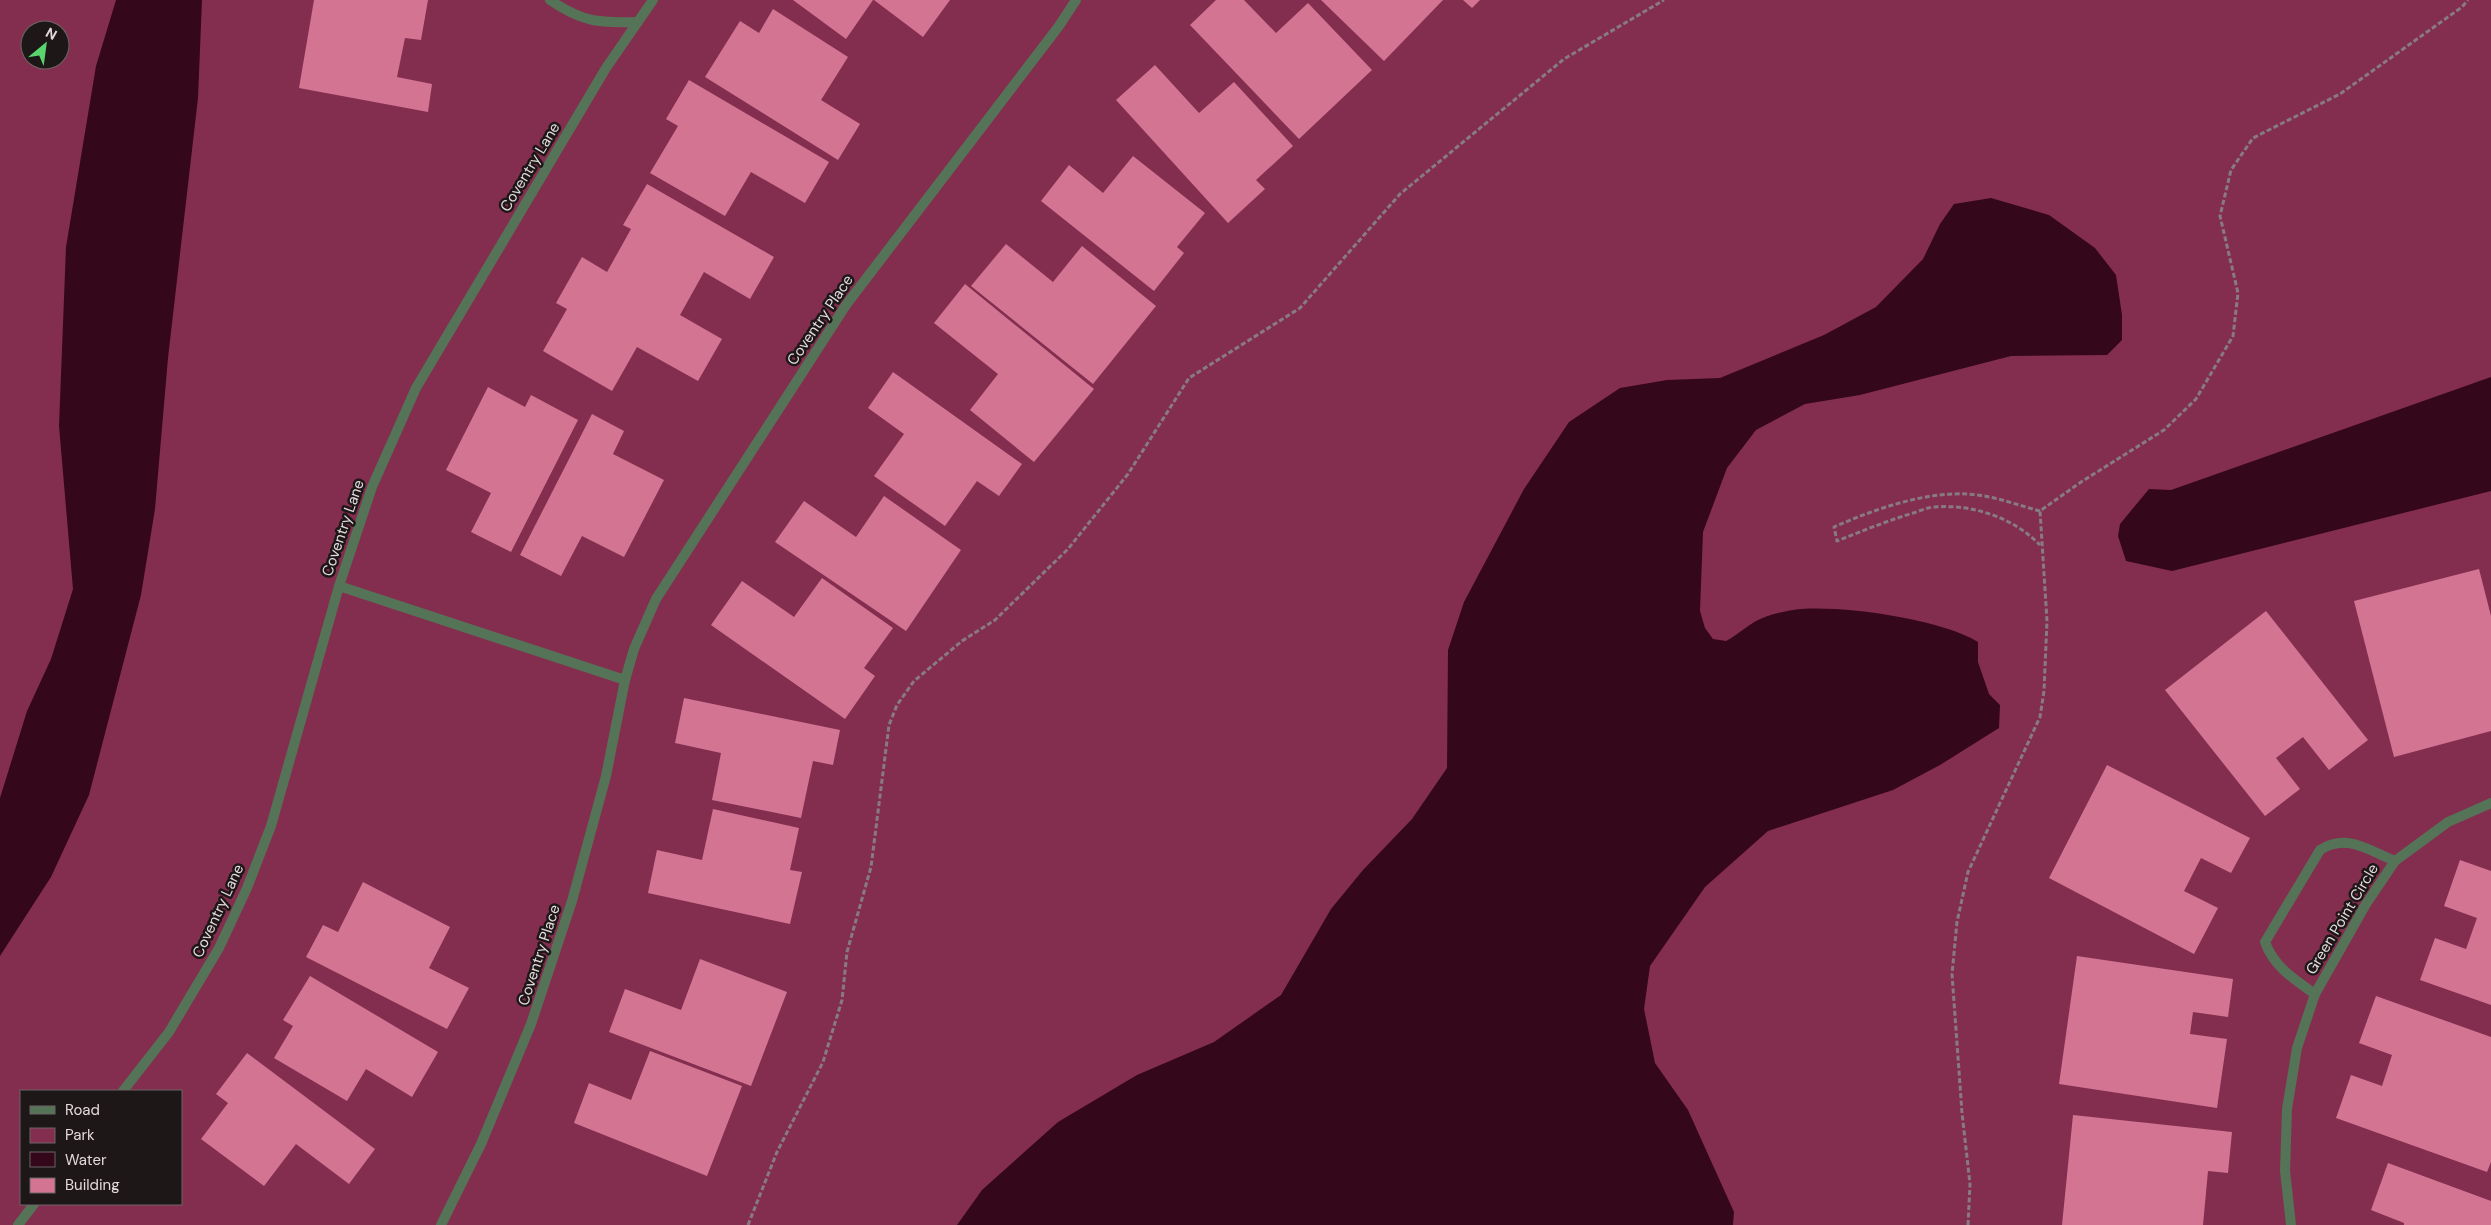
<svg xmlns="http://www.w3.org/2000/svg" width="2491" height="1225" viewBox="0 0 2491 1225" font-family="'DM Sans',sans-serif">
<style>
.green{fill:#842e4f;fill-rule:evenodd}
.water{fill:#35071a}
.building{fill:#d37493}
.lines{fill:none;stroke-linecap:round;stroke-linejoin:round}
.path{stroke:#887b7f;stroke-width:3;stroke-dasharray:5 2.5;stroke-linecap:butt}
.minor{stroke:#557357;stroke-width:10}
.labels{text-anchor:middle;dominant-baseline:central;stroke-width:5;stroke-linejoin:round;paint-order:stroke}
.street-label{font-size:15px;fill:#e4dadd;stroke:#1d1718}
</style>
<rect width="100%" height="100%" fill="#3b2c30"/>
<path class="green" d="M0,0H2491V1225H0ZM30,30H60V60H30ZM21,1091H181V1204H21Z"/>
<g class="water">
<path d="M116,0H202L198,98L168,358L155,509L141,595L89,795L51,877L0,956V798L27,711L51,659L73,589L59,426L66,247L96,66Z"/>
<path d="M1991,198L2049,215L2095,248L2116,275L2122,315V340L2107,355L2011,356L1860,395L1805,404L1756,430L1727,468L1703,532L1700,611L1705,628L1713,639L1726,641C1738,635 1752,621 1765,617C1776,613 1790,610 1802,609C1847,606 1940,619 1978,642V662L1989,694L2000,705L1999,728L1940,765L1893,790L1768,831L1705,887L1650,966L1644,1009L1655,1063L1688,1110L1734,1212L1733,1225H957L982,1190L1058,1122L1137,1075L1214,1042L1281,995L1331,909L1363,870L1412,819L1447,768L1448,650L1464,602L1524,489L1569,422L1620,388L1667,380L1720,378L1824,335L1876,307L1923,259L1940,224L1954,204Z"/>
<path d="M2491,377V491L2172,571L2126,561L2118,536L2120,524L2149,489L2171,490Z"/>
</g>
<g class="building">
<path d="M314,0H428L421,40L405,38L397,77L432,84L428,112L299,88Z"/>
<path d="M793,0H873L846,39Z"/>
<path d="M874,0H950L923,37Z"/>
<path d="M1216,0H1244L1276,33L1308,3L1372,70L1299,139L1190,25Z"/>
<path d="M1321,0H1443L1384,61Z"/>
<path d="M1463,0H1480L1472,8Z"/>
<path d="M773,9L848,57L821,100L860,124L838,160L705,77L740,21L759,33Z"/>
<path d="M1155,65L1199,113L1234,82L1293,146L1256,180L1265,189L1228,223L1116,100Z"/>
<path d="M689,80L829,162L805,203L751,172L725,216L650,173L678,126L666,119Z"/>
<path d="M1133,156L1205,213L1177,247L1184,253L1154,291L1041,201L1069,165L1103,193Z"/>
<path d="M647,184L774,257L750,299L704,272L680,315L722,339L698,381L637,347L612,391L543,351L567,309L556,303L582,257L607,272L631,229L623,225Z"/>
<path d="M1006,244L1053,282L1082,246L1156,306L1093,384L971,286Z"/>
<path d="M965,284L1094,389L1034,462L970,410L998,374L934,323Z"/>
<path d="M893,372L1022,464L999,496L977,481L945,526L874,476L904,434L868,408Z"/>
<path d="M488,387L525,407L531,395L578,420L511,552L471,532L491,493L446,470Z"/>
<path d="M592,414L624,431L613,454L664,480L624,557L582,536L561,576L520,555Z"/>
<path d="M884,496L961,550L906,631L775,542L804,501L856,537Z"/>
<path d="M2479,569L2491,616V731L2394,757L2354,601Z"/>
<path d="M822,578L893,628L864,668L875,676L845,719L711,625L742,581L794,617Z"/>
<path d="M2266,611L2368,740L2329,770L2303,737L2276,758L2300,789L2265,816L2165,690Z"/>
<path d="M684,698L840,730L833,765L813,761L801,818L712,800L721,753L675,743Z"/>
<path d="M2107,765L2250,838L2231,873L2201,858L2184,891L2218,908L2194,954L2049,878Z"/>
<path d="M713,809L799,828L790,870L802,872L790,924L648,893L657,850L702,860Z"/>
<path d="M2460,860L2491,871V1005L2420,980L2435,938L2466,949L2477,918L2444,906Z"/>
<path d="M363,882L450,927L429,968L469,988L447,1029L306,957L323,925L338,932Z"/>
<path d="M2077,956L2233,979L2228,1017L2193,1012L2190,1034L2227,1039L2217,1108L2059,1084Z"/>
<path d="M700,959L787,992L751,1086L609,1032L625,989L681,1010Z"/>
<path d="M310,976L438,1052L412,1097L366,1069L347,1101L274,1058L293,1026L283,1020Z"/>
<path d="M2376,996L2491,1037V1162L2487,1172L2336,1118L2351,1075L2382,1086L2392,1055L2359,1043Z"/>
<path d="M650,1051L742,1086L707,1176L574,1123L589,1083L631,1100Z"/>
<path d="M247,1053L375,1149L349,1184L296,1144L264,1186L201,1139L228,1103L216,1094Z"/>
<path d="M2073,1115L2232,1132L2228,1173L2208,1171L2203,1225H2062Z"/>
<path d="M2388,1163L2491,1201V1225H2404V1223L2371,1210Z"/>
</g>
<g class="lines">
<g class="path">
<path d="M2040,511C2021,506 2002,499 1984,496C1936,487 1877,508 1834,527L1837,541C1862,531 1887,521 1913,513C1920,511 1928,507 1935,507C1973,504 2014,518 2040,545"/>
<path d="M748,1225L777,1152L823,1062L842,1000L847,952L871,867L889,725L897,705L914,681L962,641L995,620L1068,549L1128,474L1189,378L1300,308L1400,194L1564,59L1664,0"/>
<path d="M1968,1225L1970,1184L1962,1113L1952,974L1957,922L1968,872L2040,717L2044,691L2047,621L2040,511L2081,482L2164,430L2196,399L2233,336L2238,293L2220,216L2231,170L2253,138L2340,94L2462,7L2468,0"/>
</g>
<g class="minor">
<path d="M550,0C582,22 598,23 636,22"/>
<path d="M339,586L625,680"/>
<path d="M2315,994C2294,979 2274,967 2265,942L2320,850C2347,833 2368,850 2395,861"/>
<path d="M123,1091L169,1032L219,948L247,888L271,826L339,586L372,487L416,388L606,68L653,0"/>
<path d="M18,1225L34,1204"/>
<path d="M441,1225L481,1144L531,1024L572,901L606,776L625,680L634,649L656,599L846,305L1059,26L1076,0"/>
<path d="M2291,1225L2285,1171L2287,1109L2297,1048L2315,994L2366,904L2395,861L2448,822L2491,803"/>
</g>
</g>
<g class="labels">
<g class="street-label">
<text transform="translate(530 167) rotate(-59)">Coventry Lane</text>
<text transform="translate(820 320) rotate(-56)">Coventry Place</text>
<text transform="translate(343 528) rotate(-71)">Coventry Lane</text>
<text transform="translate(218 911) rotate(-65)">Coventry Lane</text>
<text transform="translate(2342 919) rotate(-59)">Green Point Circle</text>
<text transform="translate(539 955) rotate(-72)">Coventry Place</text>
</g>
</g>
<rect x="20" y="1090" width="162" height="115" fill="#1d1718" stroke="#6d6567"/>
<rect x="30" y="1106" width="25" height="8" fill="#557357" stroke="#6d6567"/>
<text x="65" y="1115" font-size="15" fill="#e4dadd">Road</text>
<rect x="30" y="1128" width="25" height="15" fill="#842e4f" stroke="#6d6567"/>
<text x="65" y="1140" font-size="15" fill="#e4dadd">Park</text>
<rect x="30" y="1152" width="25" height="15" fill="#35071a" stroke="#6d6567"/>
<text x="65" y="1165" font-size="15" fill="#e4dadd">Water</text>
<rect x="30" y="1178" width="25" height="15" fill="#d37493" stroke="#6d6567"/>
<text x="65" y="1190" font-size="15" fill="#e4dadd">Building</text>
<g transform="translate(45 45) rotate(29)"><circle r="24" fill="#1d1718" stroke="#6d6567"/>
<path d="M0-4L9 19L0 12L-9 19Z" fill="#5ad56e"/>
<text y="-8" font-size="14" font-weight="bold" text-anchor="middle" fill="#e4dadd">N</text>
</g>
</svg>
